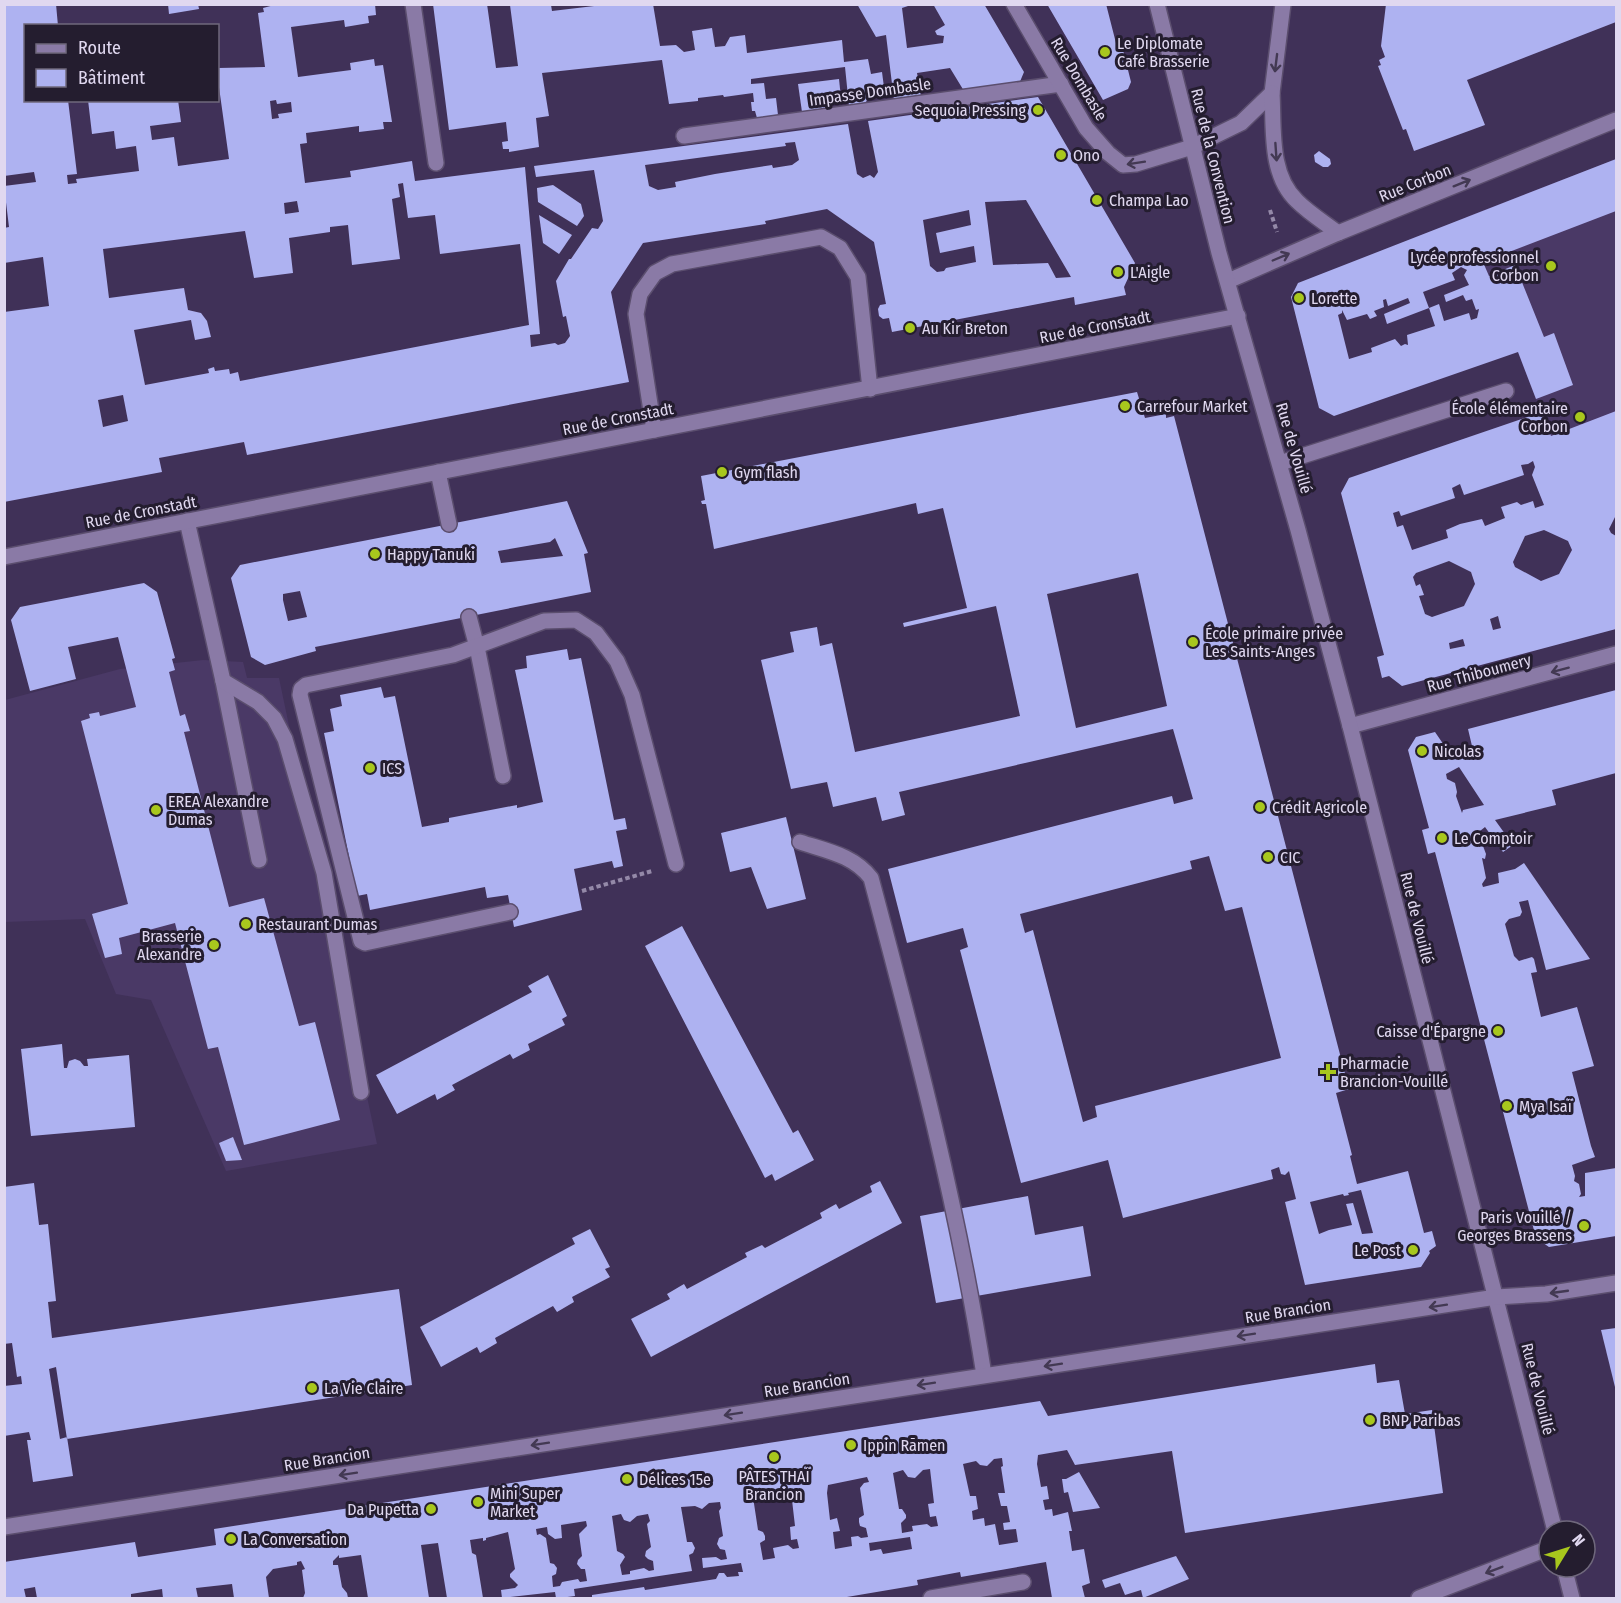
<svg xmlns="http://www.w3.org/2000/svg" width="1621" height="1603" viewBox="0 0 1621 1603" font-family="'Fira Sans Condensed',sans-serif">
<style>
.built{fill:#4a3966}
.building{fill:#aeb2f1;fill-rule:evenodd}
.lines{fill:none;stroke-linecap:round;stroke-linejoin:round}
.lane-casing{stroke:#5b4e6e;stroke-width:18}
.street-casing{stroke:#5b4e6e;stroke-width:18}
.secondary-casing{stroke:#5b4e6e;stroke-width:18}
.path{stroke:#9489a8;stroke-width:4;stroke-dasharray:4.5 3;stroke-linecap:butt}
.lane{stroke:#8a7aa6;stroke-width:15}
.street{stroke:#8a7aa6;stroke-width:15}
.secondary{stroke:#8a7aa6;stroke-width:15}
.oneway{stroke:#433953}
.poi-dot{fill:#a8c71d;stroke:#241d2f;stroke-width:2}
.labels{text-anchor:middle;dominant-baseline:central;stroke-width:6;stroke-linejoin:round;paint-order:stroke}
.poi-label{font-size:16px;fill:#e0d8f0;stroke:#241d2f;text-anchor:start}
.street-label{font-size:16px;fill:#e0d8f0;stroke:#241d2f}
</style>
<rect width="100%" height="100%" fill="#403158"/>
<g class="built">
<path d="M1616,159V481L1573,496L1466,217Z"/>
<path d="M203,660L243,662L247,678H279L377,1144L226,1171L151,1000L116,994L85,919L5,922V700L120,669Z"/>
</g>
<g class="building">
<path d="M4,4H56L58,26H26V100H68L77,174L67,175L68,184L77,183L76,179L139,171L136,146L116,149L114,131L92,134L88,100H178L181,122L150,126L152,140L174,137L178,166L229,159L218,80V68L265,67L258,13L264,12L263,8L278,4H375L376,15L368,16L369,23L345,27L344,20L291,27L298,77L351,70L350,63L374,59L375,66L383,65L392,122H383L384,129L359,132V126L306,133L307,143L300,144L305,183L351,177L350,171L412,161L415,181L525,167L540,334L530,335L531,347L555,343L558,345L565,343L570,336L566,316L563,317L556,281L569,259H571L592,228L598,229L603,221L594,170L536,177L534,166L848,124L857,174L863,178L870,175L874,178L878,172L868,121L1038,97L1135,263L1124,287L1126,295L1075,305L1074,297L892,332L889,318L883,319L879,316L878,309L880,305L886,304L874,242L827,209L765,221L766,224L643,243L611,292L629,382L247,455L244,442L159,458L162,472L4,502V312L49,306L43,257L4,263V228L9,227L4,186L36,182L34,172L4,176ZM276,100L277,104L291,102L292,112L278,114L279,118L272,119L270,101ZM795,142L799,160L792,165L773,168L772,165L715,174L675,182L676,187L658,190L649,186L645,165L786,146L785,143ZM403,183L408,218L435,215L440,254L520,244L529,325L240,381L238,372L230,374L229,369L215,371L214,367L208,369L209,373L145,385L134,330L191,320L195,340L211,337L207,321L201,313L188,310L184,288L109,298L103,249L245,231L254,278L293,273L289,238L330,232V227L348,225L352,265L400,259L392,199L400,197L398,184ZM1026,200L1071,277L1056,278L1048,263L993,265L985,202ZM297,201L299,212L285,214L284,203ZM969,210L971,225L936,233L940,253L974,246L976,262L946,268L944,271L937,272L930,266L923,220ZM123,395L128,421L103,427L98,400Z"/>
<path d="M168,4H198L199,9L169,14Z"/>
<path d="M433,4H487L496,68L518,66L510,5H551L552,11L611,4H653L660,46L676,45L684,52L695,50L692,31L712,28L715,47L725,46L730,37L745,35L747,53L842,40L844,62L868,59L871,74L882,72L885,95L868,98L865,104L849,106L845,67L751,79V84L764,83L766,99L776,98L778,115L757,118L755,111H752L751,102H754L753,93L724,97L723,95L698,98V101L669,104L662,60L542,73L549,116L536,118L539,147L509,152V149H503L502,142L508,141L506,122L449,130Z"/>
<path d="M857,4H914L902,8L907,48L943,43L944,36L937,35L935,31L945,25L933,4H984L1024,72L1019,84L964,91L950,68L917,73L921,96L894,100L886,35L876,37Z"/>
<path d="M1047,4H1106L1117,47L1122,46L1131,82L1128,89L1103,100Z"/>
<path d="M1386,4H1616V22L1467,80L1485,125L1414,151L1406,129L1403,130L1378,66L1381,65L1379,60L1385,57L1381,46Z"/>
<path d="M839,79L841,98L827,108L802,112L798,84Z"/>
<path d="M1319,151L1330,159L1331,164L1328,167H1323L1315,162L1314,155Z"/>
<path d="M1616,159V211L1483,262L1489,276L1515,265L1544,337L1554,333L1573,385L1536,399L1518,352L1334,416L1319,408L1291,297L1298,283ZM1461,267L1467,270L1464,275L1469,285L1444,295L1446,302L1463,295L1466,301L1472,299L1476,310L1479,309L1477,318L1471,320L1469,313L1444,321L1439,304L1429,308L1435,326L1407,335L1408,345L1405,344L1401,346L1395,339L1371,348L1372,352L1349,359L1338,315L1342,313V310L1347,320L1367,314L1370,319L1377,316L1374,311L1384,307L1383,300L1386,299L1388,306L1408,298L1410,303L1384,314L1387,324L1429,308L1423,292L1455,280L1452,273Z"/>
<path d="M553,185L581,204L584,216L577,226L538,202L537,188Z"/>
<path d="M539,215L572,235L559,254L543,243Z"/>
<path d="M1137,392L1145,418L1166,414V418L1174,416L1349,1089L1336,1093L1352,1155L1350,1156L1357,1184L1408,1171L1424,1233L1432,1231L1436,1246L1429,1251L1430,1253L1421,1267L1305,1285L1285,1202L1296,1199L1289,1171L1285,1175L1281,1174L1279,1167L1271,1170L1273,1179L1123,1218L1108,1160L1021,1183L960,950L968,947L963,928L907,943L888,869L1172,796L1174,804L1193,799L1173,729L899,792L905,815L882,821L876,797L833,807L827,782L791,789L761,660L794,652L790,632L817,627L820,646L832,643L855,752L1020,716L996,606L904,627L903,623L967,608L943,508L918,514L916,503L714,549L706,504H702L701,501L705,500L701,476ZM1138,573L1167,706L1076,728L1047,594ZM1209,856L1225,911L1242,907L1281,1058L1095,1106L1097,1117L1083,1122L1033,930L1025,933L1020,914L1192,869L1190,861ZM1361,1190L1373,1233L1362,1234L1353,1203L1346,1204L1352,1225L1329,1230L1319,1234L1310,1202L1343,1194L1344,1196L1349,1195L1348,1193Z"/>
<path d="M1616,411V515L1609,529L1611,533L1616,536V629L1402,686L1389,676L1382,678L1377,657L1384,655L1341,493L1349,478L1542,412L1551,436ZM1533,461L1535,467L1532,475L1544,505L1535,508L1533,501L1521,505L1517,502L1501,507L1505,518L1485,526L1482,519L1460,524L1446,530L1448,538L1412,550L1403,525L1397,527L1393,513L1399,511L1401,516L1455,498L1452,488L1460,484L1464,495L1524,475L1521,465L1528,464ZM1544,530L1568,541L1572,550L1559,574L1541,581L1515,567L1513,562L1525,536ZM1449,561L1471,572L1475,584L1464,606L1432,617L1425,614L1419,596L1424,595L1420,584L1416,586L1413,577L1416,573ZM1498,616L1501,628L1493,630L1490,619ZM1463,639L1465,646L1450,649L1449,643Z"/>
<path d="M567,501L588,553L584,554L591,592L315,647L316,651L265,665L251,657L231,578L240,565ZM555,538L563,556L501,563L498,551L550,542ZM300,591L307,617L288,621L283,600V594Z"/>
<path d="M144,583L157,592L175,658L172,659L175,670L169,672L180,716L185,714L190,731L184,732L229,907L264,898L299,1026L315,1022L340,1120L244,1145L218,1047L208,1049L175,923L119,938L122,954L105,958L92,914L128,904L81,721L90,718L89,714L99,712L100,716L136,707L118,637L68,647L76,679L30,691L11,620L20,607Z"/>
<path d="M567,649L569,660L581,658L614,820L625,818L627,829L616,831L623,866L614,868L612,861L574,869L582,910L514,927L508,895L487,898L485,887L370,910L367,894L357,896L324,733L334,731L330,709L342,706L340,695L381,687L384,698L395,696L422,827L449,822V818L517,805V808L543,802L515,670L527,668L526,656Z"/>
<path d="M1616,690V773L1552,790L1556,805L1495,820L1513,845L1503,852L1485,827L1475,835L1479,847L1483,846L1486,854L1485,859L1482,858L1486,878L1482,884L1483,887L1499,883L1498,873L1515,869L1524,863L1590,959L1546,970L1528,900L1519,902L1522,912L1520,916L1509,919L1505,924L1514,956L1519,961L1532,957L1534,959L1537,972L1531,973L1541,1017L1577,1007L1594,1066L1572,1072L1591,1146L1595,1157L1572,1165L1575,1176L1574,1181L1579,1184L1581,1194L1579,1197L1585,1196V1173L1616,1168V1236L1549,1247L1536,1238L1435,852L1428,854L1422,830L1429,828L1408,750L1416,737L1435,732L1448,751L1472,746L1468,729ZM1459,767L1484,805L1463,810L1462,813L1456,796L1457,792L1455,783L1447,779L1446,774Z"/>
<path d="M786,817L806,899L767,909L751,867L730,872L721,833Z"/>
<path d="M682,926L793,1133L798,1130L814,1160L775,1181L772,1174L765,1178L645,946Z"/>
<path d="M548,975L567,1016L562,1019L565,1025L528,1044L530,1050L513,1059L510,1054L452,1085L455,1090L437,1100L435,1094L397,1114L376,1075L532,992L528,986Z"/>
<path d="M62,1044L64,1068H67L69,1061L75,1059L80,1061L84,1066H88L87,1059L129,1055L135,1127L31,1136L21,1049Z"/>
<path d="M233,1137L242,1160L226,1161L219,1143Z"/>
<path d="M880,1181L902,1223L651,1357L631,1319L670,1299L667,1294L684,1284L687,1289L747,1257L745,1253L762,1245L765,1248L822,1218L820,1213L836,1204L839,1209L872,1192L870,1186Z"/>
<path d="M34,1183L39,1225L48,1224L56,1301L48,1302L52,1338L399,1289L412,1385L67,1439L56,1367L49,1369L60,1439L67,1437L73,1476L33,1482L27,1440H31L29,1432L4,1436V1386L22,1384L21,1376L17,1377L12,1343L4,1344V1187Z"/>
<path d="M1028,1196L1035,1235L1083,1226L1091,1276L936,1303L920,1216Z"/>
<path d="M590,1229L610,1267L605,1269L610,1277L572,1297L574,1302L557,1312L553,1306L495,1338L497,1343L480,1353L477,1347L441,1367L420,1327L575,1244L572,1238Z"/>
<path d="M1616,1328V1387H1615L1601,1330Z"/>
<path d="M1375,1364L1377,1383L1399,1380L1405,1414L1432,1410L1443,1493L1185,1533L1172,1451L1075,1465L1067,1450L1038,1455L1037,1464L1041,1487L1047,1486L1049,1499L1043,1500L1045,1510L1052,1509L1053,1516L1068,1512L1072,1531H1069L1072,1551L1084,1549L1090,1583L1082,1586L1085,1598H1052L1046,1562L961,1577L960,1572L917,1580L918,1585L841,1598H592V1595L644,1587L645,1590L716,1579L719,1573H724L727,1577L739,1576L738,1572H743L741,1563L703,1568L702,1558L716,1557L721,1560L727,1559L725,1550L720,1549L717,1544L719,1538L723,1536L719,1511L721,1508L720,1502L709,1503L702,1509L695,1506L681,1507L687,1542H692L695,1548L693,1553L689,1555L692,1571L574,1589L575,1596L560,1598H556L555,1592L502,1598L501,1590L515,1588L518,1585L510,1577V1574L515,1569L508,1532L486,1538V1540L483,1541V1538L470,1540L472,1553L476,1555L483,1598H447L438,1543L421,1545L429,1598H368L361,1555L339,1558V1555L333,1561V1565H338L342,1587L347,1593L348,1598H303L305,1593L302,1570L305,1569L301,1561L297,1562V1565L273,1569L266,1577L269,1598H234L232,1584L196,1588L198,1598H163L162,1589L131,1594V1597L127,1598H37L35,1587L24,1589L26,1598H4V1562L135,1542L138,1557L216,1545L214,1529L1040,1401L1048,1416ZM1002,1458L1003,1466L1001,1467L1005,1493H998L1001,1506H1007L1010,1522L1003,1523L1004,1530L1016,1529L1018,1542L999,1545L995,1524L985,1526L984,1518L973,1520L972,1511L978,1509L976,1496H970L963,1464L976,1461L980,1465L987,1466L994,1459ZM930,1469L934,1503L928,1504L930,1517L936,1516L938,1526L931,1527L927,1524L912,1526L913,1531L902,1533L901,1523L906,1518V1515L902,1509H899L893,1473L903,1470L908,1477L915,1478L923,1470ZM867,1477L869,1482L864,1483L860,1488L864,1515L859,1518V1522L860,1526L866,1528L868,1537L861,1538L858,1536L851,1537L852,1546L835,1549L833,1532L840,1531L837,1518L830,1520L827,1493L828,1485ZM796,1489L797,1495L792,1500L795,1526L790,1527L791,1540L797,1539L799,1548L793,1549L788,1545L773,1548L775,1558L763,1560L760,1543L765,1540V1536L763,1532L758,1530L753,1497L777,1496L781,1491ZM621,1514L624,1520L630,1522L637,1516L648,1514L650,1521L647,1524L651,1547L646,1551L645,1556L648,1559L653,1561L654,1570L649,1571L644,1568L630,1571V1574L622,1575L620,1565L625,1557L623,1554L617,1551L612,1516ZM586,1521L587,1526L579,1534L582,1556L578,1560L577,1564L581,1569H585L587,1581L580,1582L578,1579L562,1582L560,1586L553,1587L552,1576L556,1574L557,1568L554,1564L550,1563L546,1538L540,1534L537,1535L536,1529L547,1527L548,1534L555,1539L562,1538L561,1525ZM910,1537L912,1549L883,1554L881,1549L870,1551L869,1543Z"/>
<path d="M1079,1472L1100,1508L1073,1512L1068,1492L1064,1493L1062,1479H1066Z"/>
<path d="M1176,1556L1189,1579L1143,1598L1141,1590L1125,1595L1120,1583L1105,1588L1102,1580Z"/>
</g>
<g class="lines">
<g class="lane-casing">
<g id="lane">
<path d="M413,4L436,163"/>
<path d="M684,136L1061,84"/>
<path d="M654,430L636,314L640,294L655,273L672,264L821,237L840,248L858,277L870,389"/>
<path d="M438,472L449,524"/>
<path d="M187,521L223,681L259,860"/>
<path d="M469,617L477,647L503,776"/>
<path d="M223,681L258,702L274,718L285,739L324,873L361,1092"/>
<path d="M800,842C827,851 853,855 871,878C915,1043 958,1207 984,1375"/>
<path d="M510,912L365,943L361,941L300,695L301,689L306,685L453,655L544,621L576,620L596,633L617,661L632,695L676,864"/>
</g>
</g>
<g class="street-casing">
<g id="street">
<path d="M1014,4L1086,128L1108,153L1123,165L1136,164L1192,147L1241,123L1272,93L1283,4"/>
<path d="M1272,93C1274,128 1269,175 1297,201C1309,213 1325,223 1338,233"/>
<path d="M1228,281L1338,233L1616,120"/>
<path d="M1280,463L1506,391"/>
<path d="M4,557L1238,316"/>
<path d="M1350,726L1616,654"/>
<path d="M931,1598L1023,1582"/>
<path d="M1419,1598L1549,1548"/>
</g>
</g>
<g class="secondary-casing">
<g id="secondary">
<path d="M1157,4L1219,253L1298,530L1350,726L1555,1531"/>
<path d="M4,1527L1496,1297L1546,1294L1616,1283"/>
<path d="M1564,1567L1572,1598"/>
</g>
</g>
<g class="path">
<path d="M1270,210L1277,232"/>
<path d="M582,891L652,871"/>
</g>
<use href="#lane" class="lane"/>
<use href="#street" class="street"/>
<use href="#secondary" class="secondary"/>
</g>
<defs><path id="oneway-shaft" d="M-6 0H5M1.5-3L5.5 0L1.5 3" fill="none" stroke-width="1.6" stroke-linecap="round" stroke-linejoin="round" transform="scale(1.5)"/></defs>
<g class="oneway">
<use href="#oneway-shaft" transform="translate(1276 63) rotate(97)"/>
<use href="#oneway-shaft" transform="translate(1276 152) rotate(86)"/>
<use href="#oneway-shaft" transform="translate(1136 163) rotate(171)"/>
<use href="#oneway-shaft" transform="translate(1462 183) rotate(-22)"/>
<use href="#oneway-shaft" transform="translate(1281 257) rotate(-23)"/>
<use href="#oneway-shaft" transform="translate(1560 670) rotate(165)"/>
<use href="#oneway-shaft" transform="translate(1559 1292) rotate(172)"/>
<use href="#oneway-shaft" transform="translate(1438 1306) rotate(171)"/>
<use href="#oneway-shaft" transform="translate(1246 1335) rotate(171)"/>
<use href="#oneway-shaft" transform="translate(1053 1365) rotate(171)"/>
<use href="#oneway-shaft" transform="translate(926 1384) rotate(171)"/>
<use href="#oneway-shaft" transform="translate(733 1414) rotate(171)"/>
<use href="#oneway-shaft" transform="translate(540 1444) rotate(171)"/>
<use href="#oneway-shaft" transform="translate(348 1474) rotate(171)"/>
<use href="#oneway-shaft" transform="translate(1494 1570) rotate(159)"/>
</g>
<g class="poi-dot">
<circle cx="1105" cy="52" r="6"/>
<circle cx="1038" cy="110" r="6"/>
<circle cx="1061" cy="155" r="6"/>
<circle cx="1097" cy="200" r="6"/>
<circle cx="1551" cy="266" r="6"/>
<circle cx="1118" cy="272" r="6"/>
<circle cx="1299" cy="298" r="6"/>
<circle cx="910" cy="328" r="6"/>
<circle cx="1125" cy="406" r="6"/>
<circle cx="1580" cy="417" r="6"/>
<circle cx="722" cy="472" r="6"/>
<circle cx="375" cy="554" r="6"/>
<circle cx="1193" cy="642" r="6"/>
<circle cx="1422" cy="751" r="6"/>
<circle cx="370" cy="768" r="6"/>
<circle cx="1260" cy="807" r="6"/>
<circle cx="156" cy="810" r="6"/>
<circle cx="1442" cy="838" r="6"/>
<circle cx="1268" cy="857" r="6"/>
<circle cx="246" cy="924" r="6"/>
<circle cx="214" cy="945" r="6"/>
<circle cx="1498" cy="1031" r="6"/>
<path d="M1325 1063h6v6h6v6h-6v6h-6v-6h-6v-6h6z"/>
<circle cx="1507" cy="1106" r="6"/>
<circle cx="1584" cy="1226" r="6"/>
<circle cx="1413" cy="1250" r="6"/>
<circle cx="312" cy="1388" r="6"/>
<circle cx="1370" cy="1420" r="6"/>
<circle cx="851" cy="1445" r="6"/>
<circle cx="774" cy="1457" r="6"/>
<circle cx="627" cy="1479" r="6"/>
<circle cx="478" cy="1502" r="6"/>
<circle cx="431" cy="1509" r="6"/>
<circle cx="231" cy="1539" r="6"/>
</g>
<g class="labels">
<g class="poi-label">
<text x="1117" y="43">Le Diplomate<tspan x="1117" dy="18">Café Brasserie</tspan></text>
<text x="1026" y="110" text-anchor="end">Sequoia Pressing</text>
<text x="1073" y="155">Ono</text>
<text x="1109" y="200">Champa Lao</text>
<text x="1539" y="257" text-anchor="end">Lycée professionnel<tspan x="1539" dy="18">Corbon</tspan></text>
<text x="1130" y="272">L'Aigle</text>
<text x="1311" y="298">Lorette</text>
<text x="922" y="328">Au Kir Breton</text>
<text x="1137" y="406">Carrefour Market</text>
<text x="1568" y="408" text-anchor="end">École élémentaire<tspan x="1568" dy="18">Corbon</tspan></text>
<text x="734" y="472">Gym flash</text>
<text x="387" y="554">Happy Tanuki</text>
<text x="1205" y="633">École primaire privée<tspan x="1205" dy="18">Les Saints-Anges</tspan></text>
<text x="1434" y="751">Nicolas</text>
<text x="382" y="768">ICS</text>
<text x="168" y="801">EREA Alexandre<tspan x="168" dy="18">Dumas</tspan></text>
<text x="1272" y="807">Crédit Agricole</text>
<text x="1454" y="838">Le Comptoir</text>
<text x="1280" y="857">CIC</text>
<text x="258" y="924">Restaurant Dumas</text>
<text x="202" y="936" text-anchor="end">Brasserie<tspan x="202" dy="18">Alexandre</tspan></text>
<text x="1486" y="1031" text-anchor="end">Caisse d'Épargne</text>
<text x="1340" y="1063">Pharmacie<tspan x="1340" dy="18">Brancion-Vouillé</tspan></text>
<text x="1519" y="1106">Mya Isaï</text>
<text x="1572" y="1217" text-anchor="end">Paris Vouillé /<tspan x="1572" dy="18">Georges Brassens</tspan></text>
<text x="1401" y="1250" text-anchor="end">Le Post</text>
<text x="324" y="1388">La Vie Claire</text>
<text x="1382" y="1420">BNP Paribas</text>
<text x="863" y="1445">Ippin Rāmen</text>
<text x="774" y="1476" text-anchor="middle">PÂTES THAÏ<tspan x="774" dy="18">Brancion</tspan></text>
<text x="639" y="1479">Délices 15e</text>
<text x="490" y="1493">Mini Super<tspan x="490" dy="18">Market</tspan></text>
<text x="419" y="1509" text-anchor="end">Da Pupetta</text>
<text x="243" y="1539">La Conversation</text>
</g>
<g class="street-label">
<text transform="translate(1079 79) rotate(59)">Rue Dombasle</text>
<text transform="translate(870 92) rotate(-8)">Impasse Dombasle</text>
<text transform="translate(1213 156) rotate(76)">Rue de la Convention</text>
<text transform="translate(1415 183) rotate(-22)">Rue Corbon</text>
<text transform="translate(1095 327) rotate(-11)">Rue de Cronstadt</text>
<text transform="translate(618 419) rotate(-11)">Rue de Cronstadt</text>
<text transform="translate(1294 448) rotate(74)">Rue de Vouillé</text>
<text transform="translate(141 512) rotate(-11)">Rue de Cronstadt</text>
<text transform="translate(1479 673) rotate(-15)">Rue Thiboumery</text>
<text transform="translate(1417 918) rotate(76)">Rue de Vouillé</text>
<text transform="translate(1288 1311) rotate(-9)">Rue Brancion</text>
<text transform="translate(807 1385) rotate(-9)">Rue Brancion</text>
<text transform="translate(1538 1389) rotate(76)">Rue de Vouillé</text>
<text transform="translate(327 1459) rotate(-9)">Rue Brancion</text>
</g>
</g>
<rect width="1621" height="1603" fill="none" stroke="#e0d8f0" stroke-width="12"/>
<rect x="24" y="24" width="195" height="78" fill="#241d2f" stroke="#6f687c" stroke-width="1.5"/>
<rect x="36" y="44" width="30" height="9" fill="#8a7aa6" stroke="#6f687c" stroke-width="1.5"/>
<text x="78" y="54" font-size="18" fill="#e0d8f0">Route</text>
<rect x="36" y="69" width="30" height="18" fill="#aeb2f1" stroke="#6f687c" stroke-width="1.5"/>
<text x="78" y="84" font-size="18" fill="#e0d8f0">Bâtiment</text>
<g transform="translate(1567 1549) rotate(52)"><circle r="28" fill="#241d2f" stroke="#6f687c" stroke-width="1.5"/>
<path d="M0-4.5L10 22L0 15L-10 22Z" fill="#a8c71d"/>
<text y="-9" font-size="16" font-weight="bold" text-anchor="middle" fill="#e0d8f0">N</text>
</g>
</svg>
